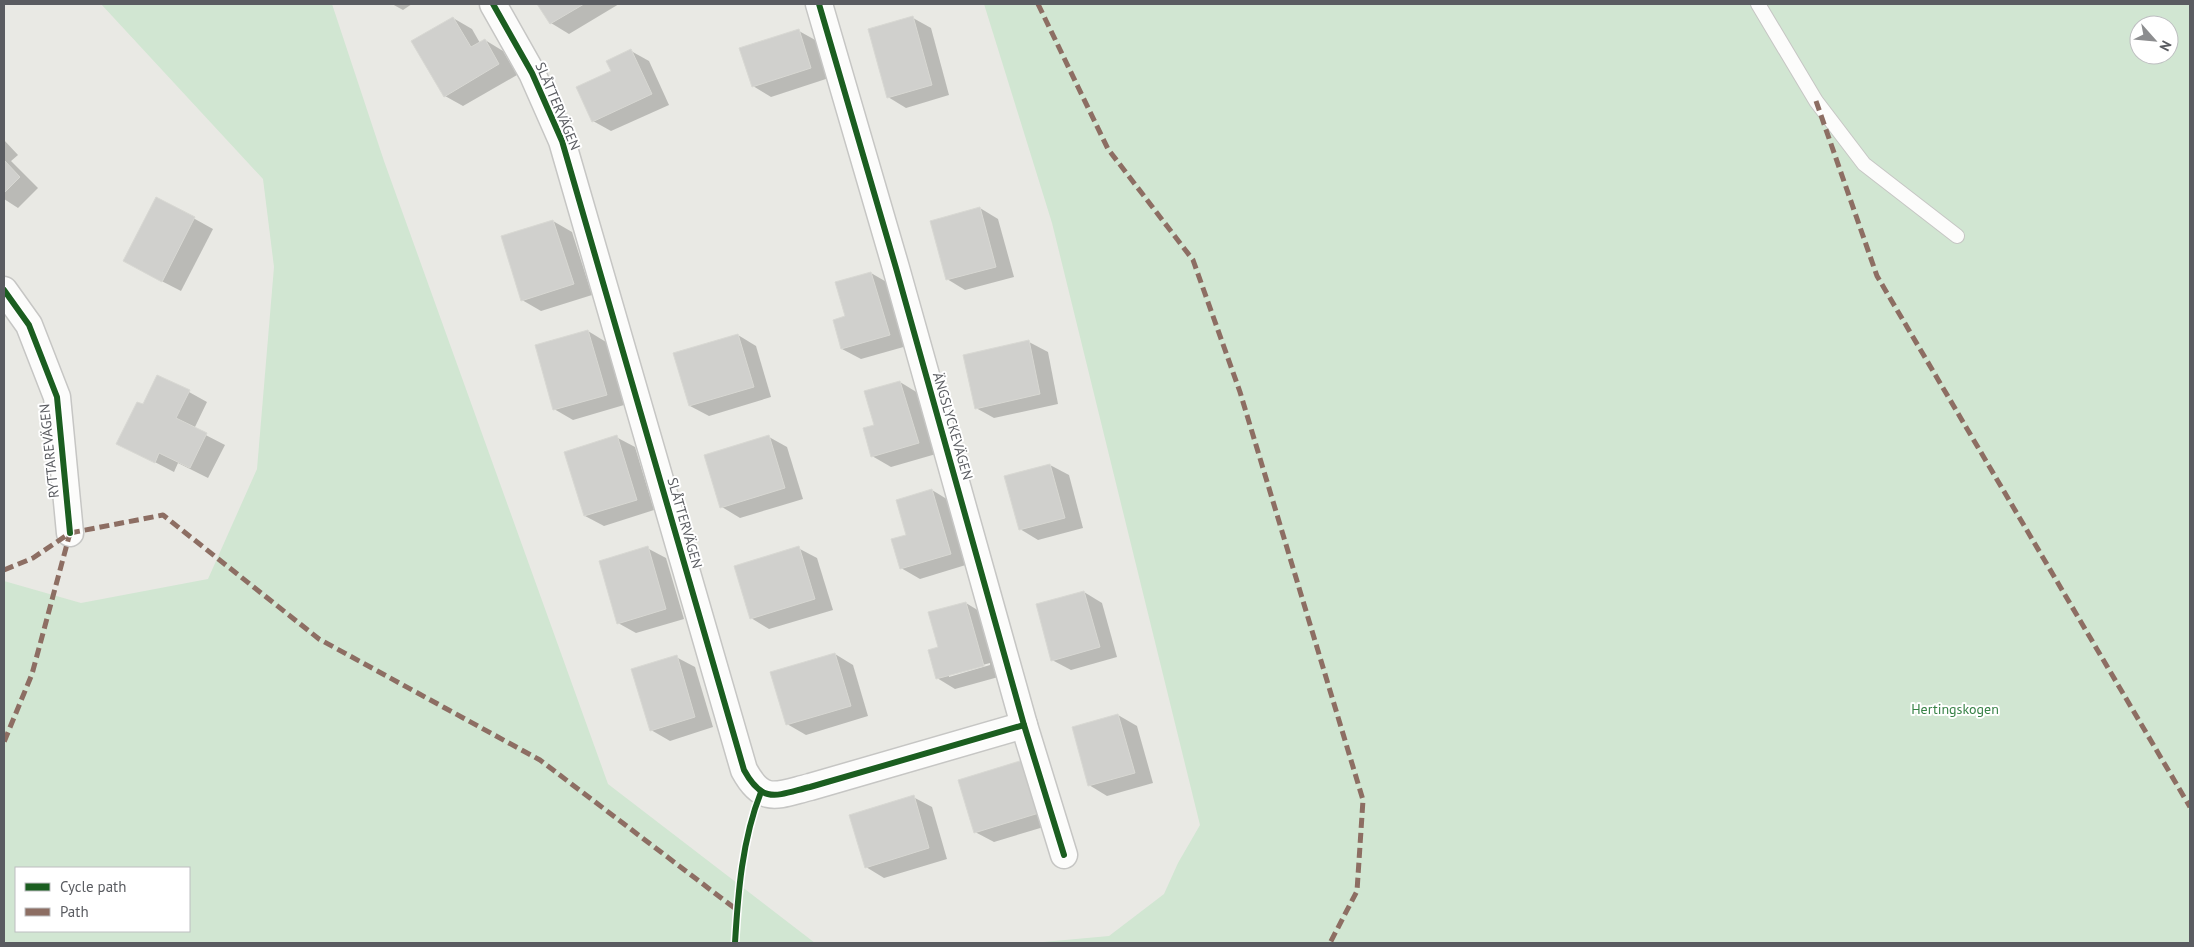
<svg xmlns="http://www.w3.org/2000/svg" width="2194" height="947" viewBox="0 0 2194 947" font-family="'PT Sans',sans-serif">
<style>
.green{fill:#d1e6d2;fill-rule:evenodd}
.shadow{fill:#0003;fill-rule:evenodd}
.building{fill:#d0d0cd;stroke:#d8d8d3}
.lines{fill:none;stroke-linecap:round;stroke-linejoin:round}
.lane-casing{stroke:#c6c6c4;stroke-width:16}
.street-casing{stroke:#c6c6c4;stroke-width:29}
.lane{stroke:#fcfcfb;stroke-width:14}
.street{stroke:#fcfcfb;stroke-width:26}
.quiet{stroke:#8d6e63;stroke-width:5;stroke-dasharray:10 5;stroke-linecap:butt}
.cycleway-casing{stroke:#fff;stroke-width:9}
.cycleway{stroke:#1b5e20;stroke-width:6}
.labels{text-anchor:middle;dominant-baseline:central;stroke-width:4;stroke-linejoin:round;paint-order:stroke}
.street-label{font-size:14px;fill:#5a5c61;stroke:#fff}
.park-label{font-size:14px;fill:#388247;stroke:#fff}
</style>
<rect width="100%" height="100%" fill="#e9e9e4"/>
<g class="green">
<path d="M101,4H332L384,161L608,784L815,943H4V581L81,603L208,579L257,469L274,267L263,179ZM16,868H189V931H16Z"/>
<path d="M984,4H2190V943H1032L1109,936L1164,894L1178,863L1200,825L1052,223ZM2139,25H2169V55H2139Z"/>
</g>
<g class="shadow">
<path d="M392,4H412L403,10Z"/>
<path d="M539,4H619L569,34L551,23Z"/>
<path d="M453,18L472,29L480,43L485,40L503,51L517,75L463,106L445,96Z"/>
<path d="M913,18L931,28L949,95L906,108L888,97Z"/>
<path d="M799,31L817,41L829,78L771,97L753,86Z"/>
<path d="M631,51L649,61L669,105L611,131L593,121L613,72Z"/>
<path d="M4,140L18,155L11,161L38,188L18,208L4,199Z"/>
<path d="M157,198L213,229L181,291L142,271Z"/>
<path d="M980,208L998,219L1014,277L965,290L947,279Z"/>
<path d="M553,221L572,232L592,295L541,311L522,300Z"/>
<path d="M871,273L890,284L907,346L861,359L842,349L846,317Z"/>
<path d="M588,331L606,342L624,405L573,420L554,409Z"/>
<path d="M738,335L756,346L771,397L709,416L690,406L674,354Z"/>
<path d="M1029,342L1048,352L1058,404L994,418L976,408Z"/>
<path d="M900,382L918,393L936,454L891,467L872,456L876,425Z"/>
<path d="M189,392L207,402L194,429L225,445L208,478L178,463L174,472L118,443Z"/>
<path d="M616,437L635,447L654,510L604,526L585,516Z"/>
<path d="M769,437L787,447L803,499L740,518L722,507Z"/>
<path d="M1050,465L1069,475L1083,528L1038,540L1020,529L1006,477Z"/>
<path d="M932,490L950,501L969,564L920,579L901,568L908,536Z"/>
<path d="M647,548L666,558L684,619L636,633L618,623Z"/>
<path d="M798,548L817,558L833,610L769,629L751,618Z"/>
<path d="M1084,592L1102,603L1117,657L1071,670L1052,660Z"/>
<path d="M966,603L984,614L1002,676L955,689L937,678L939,648ZM990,663V665L949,677V674Z"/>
<path d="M835,654L853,665L868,716L806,735L787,724Z"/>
<path d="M676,657L695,667L713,727L670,741L651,730Z"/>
<path d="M1118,715L1137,726L1153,783L1107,796L1089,785Z"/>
<path d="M1041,772L1057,823L994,842L975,832Z"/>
<path d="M913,797L932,807L947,859L884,878L866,867Z"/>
</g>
<g class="building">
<path d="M537,4H584L550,24Z"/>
<path d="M913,16L932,85L887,98L868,29Z"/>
<path d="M453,17L471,47L485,39L499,64L444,97L411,41Z"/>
<path d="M799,29L811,68L752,87L739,48Z"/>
<path d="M631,49L652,94L592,122L576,87L611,71L606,61Z"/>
<path d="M4,160L20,177L4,193Z"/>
<path d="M156,197L195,217L162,282L123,261Z"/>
<path d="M980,207L996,267L946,280L930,221Z"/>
<path d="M553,220L574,284L521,301L501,236Z"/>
<path d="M871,272L890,335L841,349L833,320L845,316L835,282Z"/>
<path d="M588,330L607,395L553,410L535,345Z"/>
<path d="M738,334L754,387L689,406L673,353Z"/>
<path d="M1029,340L1040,394L975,409L963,355Z"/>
<path d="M157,375L190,390L176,418L207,433L190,468L159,453L155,463L116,444L137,402L143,404Z"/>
<path d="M900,381L919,443L871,457L863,428L874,425L864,391Z"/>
<path d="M617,435L637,500L584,516L564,452Z"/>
<path d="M769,435L785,488L720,508L704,455Z"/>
<path d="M1050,464L1065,518L1019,530L1004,476Z"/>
<path d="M932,489L951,554L900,569L891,539L906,535L896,500Z"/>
<path d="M648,546L666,609L617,624L599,561Z"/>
<path d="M799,546L815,599L750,619L734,566Z"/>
<path d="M1084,591L1100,647L1051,661L1036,604Z"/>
<path d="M966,602L984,666L936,679L928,650L938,647L928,612Z"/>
<path d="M835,653L851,706L786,725L770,672Z"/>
<path d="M677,655L695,717L650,731L631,669Z"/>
<path d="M1118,714L1135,773L1088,786L1072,727Z"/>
<path d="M1023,760L1039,813L974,833L958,780Z"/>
<path d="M914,795L929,848L865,868L849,815Z"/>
</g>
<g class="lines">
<g class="lane-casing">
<path id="lane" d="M1758,4L1816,101L1864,164L1957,236"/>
</g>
<g class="street-casing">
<g id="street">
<path d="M493,4L532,73L562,141L744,770C763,805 777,795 810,787L1024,725"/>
<path d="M819,4L896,268L1024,725L1064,855"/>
<path d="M4,290L29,325L57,397L70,533"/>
</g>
</g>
<use href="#lane" class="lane"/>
<use href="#street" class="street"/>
<g class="quiet">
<path d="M1038,4L1108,149L1193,260L1240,392L1363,800L1357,891L1330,943"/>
<path d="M1816,101L1877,276L2190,807"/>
<path d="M70,533L163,515L319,639L540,760L737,910"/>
<path d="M4,570L33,558L70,533L32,674L4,742"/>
</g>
<g class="cycleway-casing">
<g id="cycleway">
<path d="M493,4L532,73L562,141L744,770C763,805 777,795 810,787L1024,725"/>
<path d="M819,4L896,268L1024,725L1064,855"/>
<path d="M4,290L29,325L57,397L70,533"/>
<path d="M735,943C738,893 742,840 761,792"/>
</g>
</g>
<use href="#cycleway" class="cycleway"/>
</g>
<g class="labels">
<g class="street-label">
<text transform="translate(558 106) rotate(67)">SLÅTTERVÄGEN</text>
<text transform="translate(953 426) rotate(74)">ÄNGSLYCKEVÄGEN</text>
<text transform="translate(49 451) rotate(-96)">RYTTAREVÄGEN</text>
<text transform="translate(685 523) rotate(74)">SLÅTTERVÄGEN</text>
</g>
<g class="park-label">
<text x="1955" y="709">Hertingskogen</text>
</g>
</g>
<rect width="2194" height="947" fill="none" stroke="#5a5c61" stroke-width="10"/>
<rect x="15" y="867" width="175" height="65" fill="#ffffff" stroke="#bdbec0"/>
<rect x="25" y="883" width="25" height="8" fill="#1b5e20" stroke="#bdbec0"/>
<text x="60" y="892" font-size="15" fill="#5a5c61">Cycle path</text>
<rect x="25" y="908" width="25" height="8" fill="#8d6e63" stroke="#bdbec0"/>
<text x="60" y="917" font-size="15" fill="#5a5c61">Path</text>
<g transform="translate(2154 40) rotate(117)"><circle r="24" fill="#ffffff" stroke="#bdbec0"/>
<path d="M0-4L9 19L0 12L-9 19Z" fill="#8c8d8f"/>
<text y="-8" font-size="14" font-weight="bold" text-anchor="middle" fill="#5a5c61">N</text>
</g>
</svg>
